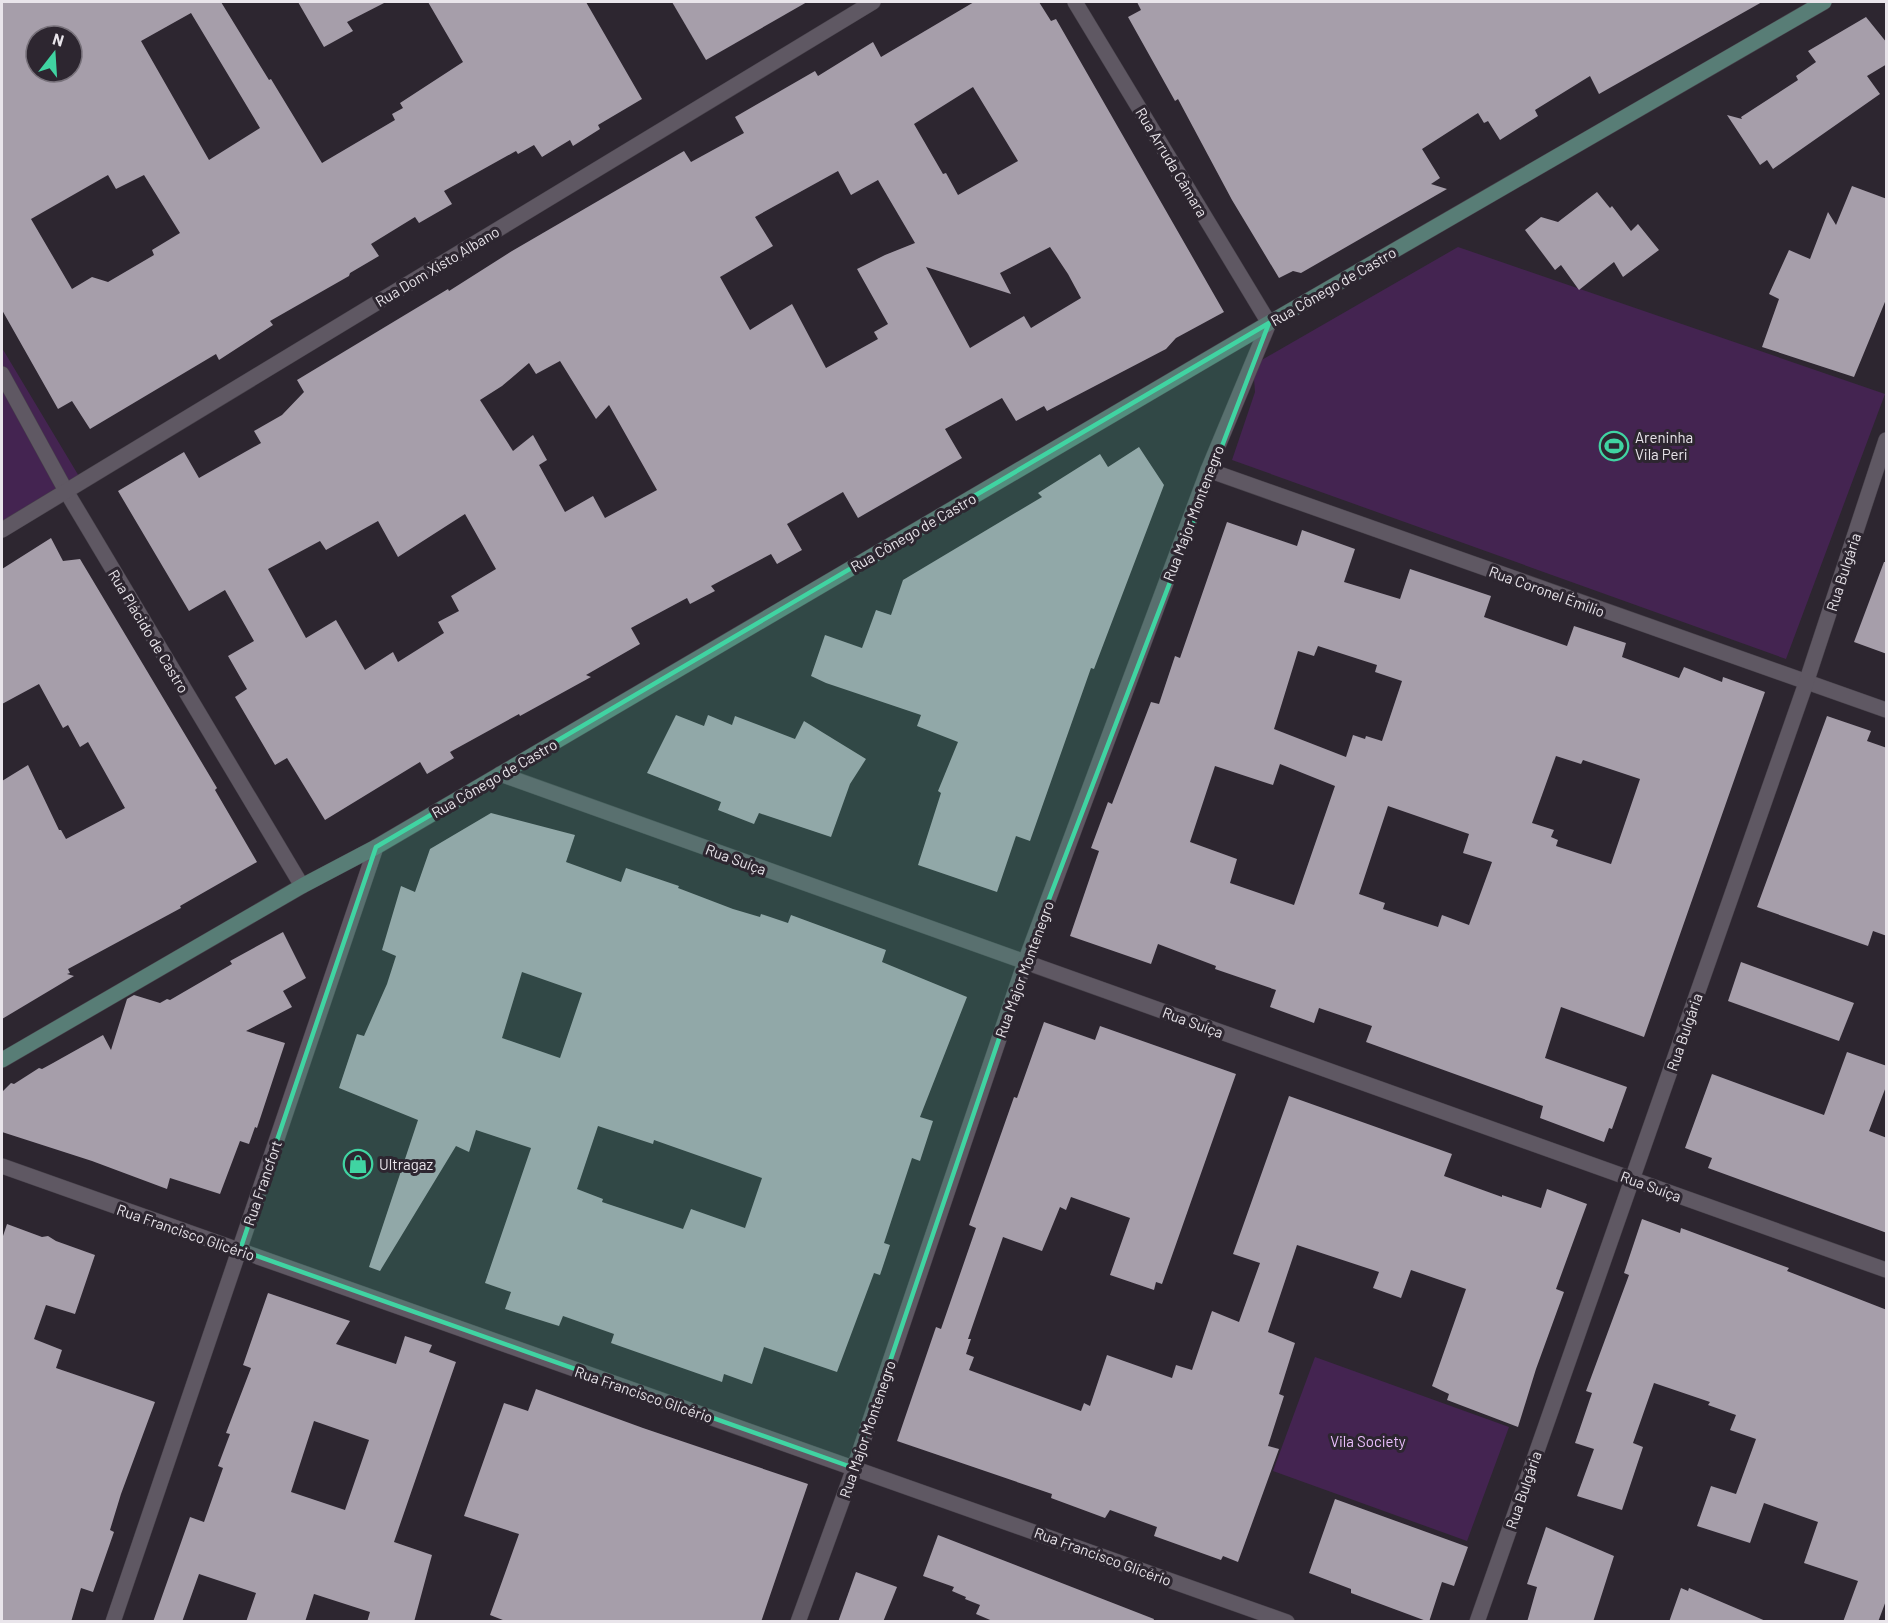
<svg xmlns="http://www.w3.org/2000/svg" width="1888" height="1623" viewBox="0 0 1888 1623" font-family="Barlow,sans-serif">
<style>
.green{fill:#442451}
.building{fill:#a69eaa;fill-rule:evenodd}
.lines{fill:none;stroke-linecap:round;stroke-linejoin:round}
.minor-casing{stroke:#48424b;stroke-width:16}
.secondary-casing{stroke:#48424b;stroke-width:16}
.minor{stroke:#5f5863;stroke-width:15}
.secondary{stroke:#587d76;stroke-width:15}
.marked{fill:#40d4a2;fill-opacity:0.2;stroke:#40d4a2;stroke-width:4.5;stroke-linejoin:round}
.labels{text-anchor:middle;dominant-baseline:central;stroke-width:6;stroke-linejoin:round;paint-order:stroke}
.street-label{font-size:15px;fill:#e9e5eb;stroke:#2d2630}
.poi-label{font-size:15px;fill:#e9e5eb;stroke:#2d2630;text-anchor:start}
.park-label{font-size:15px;fill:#ebbffd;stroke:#2d2630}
</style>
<rect width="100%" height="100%" fill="#2d2630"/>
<g class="green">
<path d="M1458,247L1885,394L1786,659L1232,460L1255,392L1253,365Z"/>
<path d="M2,348L83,483L2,531Z"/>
<path d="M1315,1357L1509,1427L1467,1541L1273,1471Z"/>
</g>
<g class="building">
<path d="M2,2H221L269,80L271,79L322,163L395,120L392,114L403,108L400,103L463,62L428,2H586L642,99L598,125L600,129L573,146L570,140L542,157L534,145L518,154L516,151L444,191L452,204L419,223L415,217L371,244L379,256L350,273L349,276L270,321L273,325L219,360L216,354L90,429L72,401L58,409L2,310ZM191,13L260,128L209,160L141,41ZM36,36H72V72H36ZM108,175L116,189L144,175L180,233L152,250L154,255L108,282L92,277L72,289L31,219Z"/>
<path d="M298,2H386L347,22L353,31L324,47Z"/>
<path d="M672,2H807L706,60Z"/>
<path d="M974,2H1039L1051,21L1056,19L1224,312L1176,338L1166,349L1047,411L1044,406L1016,421L1002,398L945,429L962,458L858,518L843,492L787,524L802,550L777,564L771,554L711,586L715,591L690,604L687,598L631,628L640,644L586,675L591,677L520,716L519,714L450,752L454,758L427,774L420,762L325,820L287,758L275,765L235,697L247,689L228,656L254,641L225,590L189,611L118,491L184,452L199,478L261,443L254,431L282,415L304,392L297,380L448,289L449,291L512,251L684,151L691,162L744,133L735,117L815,71L818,76L873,42L881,57ZM973,87L1018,161L958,195L946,173L943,174L914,124ZM838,171L851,195L878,180L915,243L885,255L857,269L888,324L874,332L878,339L826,368L792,304L750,330L720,277L773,246L755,217ZM1050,247L1068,274L1081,298L1031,328L1024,316L970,348L926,267L1011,294L1000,273ZM560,361L596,419L609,405L657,490L605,518L593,496L565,512L539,465L547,460L533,435L513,451L480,400L502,386L529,363L536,374ZM465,514L496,569L451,596L459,611L438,622L444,633L398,662L393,652L365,670L336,620L306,638L268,569L320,541L326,550L378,521L398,557Z"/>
<path d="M1137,2H1762L1599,94L1590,76L1535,110L1538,116L1500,140L1488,121L1484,123L1478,113L1422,149L1440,178L1431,184L1447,189L1301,273L1293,271L1279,278L1232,200L1178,99L1175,101L1128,17L1141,10Z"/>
<path d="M1866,17L1887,43V64L1867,76L1880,94L1773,169L1767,160L1760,165L1727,115L1742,119L1741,117L1798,80L1796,76L1816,62L1808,51Z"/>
<path d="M1852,186L1887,199V297L1854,377L1762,347L1779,299L1769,294L1789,250L1810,259L1828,212L1836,225Z"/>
<path d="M1597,192L1610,208L1612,206L1631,231L1638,224L1659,250L1623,277L1614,262L1579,290L1561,265L1555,270L1525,230L1541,217L1558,222Z"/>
<path d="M1139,447L1164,485L1094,669L1091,668L1030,841L1016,836L997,892L918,865L941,793L938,791L958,742L917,726L921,715L826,683L811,676L825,635L862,648L876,610L891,615L903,580L1042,497L1038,493L1100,454L1108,467Z"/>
<path d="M1227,522L1297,546L1302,530L1355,549L1344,582L1400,599L1410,569L1491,596L1484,617L1567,646L1574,626L1626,643L1622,657L1679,678L1684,667L1722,682L1723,677L1765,692L1644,1037L1561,1007L1545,1058L1627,1087L1612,1129L1609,1128L1604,1142L1540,1118L1543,1106L1366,1042L1372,1026L1319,1008L1314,1023L1270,1007L1276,990L1215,969L1216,966L1158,944L1151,964L1070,936L1099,851L1091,848L1108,802L1112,804L1151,702L1159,704L1175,656L1180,658ZM1318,646L1377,665L1375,672L1402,681L1382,741L1366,736L1365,739L1353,735L1346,757L1274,729L1298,651L1314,656ZM1556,756L1581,764L1583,760L1640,779L1611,864L1556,846L1558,840L1551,837L1554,830L1532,823ZM1280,764L1335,786L1294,905L1230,883L1237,859L1190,842L1215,766L1273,785ZM1388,806L1469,834L1463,853L1492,862L1469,925L1442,915L1438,927L1383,909L1385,903L1359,894Z"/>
<path d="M51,538L63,561L80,559L217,788L215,790L257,862L180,906L181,908L68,969L70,973L67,974L74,976L2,1019V781L28,765L59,830H61L66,839L125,808L88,742L80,747L68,725L63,728L39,684L2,704V569Z"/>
<path d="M1884,562H1887V654L1854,642Z"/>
<path d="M676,715L704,726L708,715L732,725L735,716L795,739L804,721L866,759L850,784L831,837L759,813L754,824L718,810L721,802L647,773Z"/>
<path d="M1827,716L1871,731L1867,741L1887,748V936L1873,931L1868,946L1757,907Z"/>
<path d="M491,813L575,835L566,862L621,882L626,868L679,886L678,888L733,909L760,917L761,914L788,923L791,915L886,950L882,962L967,997L920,1117L933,1121L920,1161L912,1158L884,1243L890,1245L880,1275L874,1273L837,1372L764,1347L752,1384L724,1374L722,1382L611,1343L614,1334L563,1316L559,1326L505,1309L511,1292L485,1283L531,1148L476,1130L469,1152L456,1146L380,1271L369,1267L418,1120L339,1088L357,1034L364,1036L387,984L396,956L382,950L401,886L415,892L430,849ZM522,972L582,993L560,1058L502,1038ZM598,1126L653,1144L654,1140L762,1178L745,1228L691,1209L683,1229L602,1202L603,1199L577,1189Z"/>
<path d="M283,932L306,978L283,991L292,1007L246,1031L285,1043L257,1128L255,1127L249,1144L240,1141L220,1194L170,1178L167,1189L92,1161L2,1132V1092L11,1083L14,1084L39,1068L42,1069L53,1063L103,1035L111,1050L127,999L134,995L160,1003L167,999L170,1000L232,964L230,961Z"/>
<path d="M1741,962L1854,1003L1839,1041L1728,1001Z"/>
<path d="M1044,1022L1095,1040L1100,1026L1236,1074L1162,1284L1156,1282L1154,1290L1110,1275L1130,1218L1071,1197L1066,1210L1060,1207L1042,1251L1003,1237L968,1339H971L966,1354L974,1357L969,1370L1081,1411L1084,1403L1090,1406L1107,1355L1172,1378L1176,1365L1192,1370L1212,1311L1239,1322L1260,1263L1233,1254L1289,1096L1452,1154L1444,1176L1502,1197V1195L1541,1208L1547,1189L1587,1204L1556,1289L1564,1292L1536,1369L1518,1427L1447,1400L1449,1394L1432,1386L1466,1289L1411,1270L1401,1298L1373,1288L1379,1272L1297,1245L1268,1332L1295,1343L1279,1394L1284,1396L1268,1446L1279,1449L1238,1562L1223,1556L1221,1560L1154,1536L1157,1527L1110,1510L1105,1518L1051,1498L1052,1494L897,1441L936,1327L941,1329L976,1228L969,1225L1014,1097L1017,1098Z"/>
<path d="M1847,1052L1887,1066V1084L1869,1131L1887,1138V1233L1708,1168L1712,1158L1685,1148L1712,1074L1824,1115Z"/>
<path d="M1642,1219L1680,1233L1681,1228L1789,1268L1787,1271L1887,1310V1598L1878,1622H1843L1858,1581L1804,1563L1818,1522L1764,1503L1750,1543L1697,1526L1711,1486L1736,1494L1756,1439L1730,1430L1736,1415L1708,1405L1710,1402L1654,1383L1633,1443L1643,1447L1622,1510L1577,1496L1594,1449L1575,1443L1592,1393L1586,1391L1629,1275L1624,1273Z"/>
<path d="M7,1224L42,1237L48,1236L56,1241L95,1255L75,1314L46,1305L34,1339L62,1350L56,1368L155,1402L121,1494L110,1530L114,1532L93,1592L81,1588L71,1622H2V1239Z"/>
<path d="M268,1293L350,1321L336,1344L396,1364L405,1336L432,1345L429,1352L456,1362L394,1542L432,1555L414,1622H367L370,1612L314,1594L305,1622H246L256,1593L199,1574L182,1622H153L190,1517L204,1522L223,1468L218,1466L230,1434L226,1433L251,1368L243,1365ZM314,1421L369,1440L345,1510L291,1492Z"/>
<path d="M536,1389L643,1428L808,1484L761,1622H508L490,1615L519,1534L464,1516L504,1403L528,1411Z"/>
<path d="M1335,1499L1468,1547L1454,1586L1442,1582L1429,1622L1351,1593V1589L1309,1573Z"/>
<path d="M1546,1527L1614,1556L1593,1622H1527L1537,1587L1527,1584Z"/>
<path d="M938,1535L1154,1619L1153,1622H995L976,1614L980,1605L965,1599L966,1597L952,1591L954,1587L923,1576Z"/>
<path d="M856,1572L897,1587L883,1622H838Z"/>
<path d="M1681,1588L1688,1591L1689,1588L1768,1622H1669Z"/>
</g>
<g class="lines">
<g class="minor-casing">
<g id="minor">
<path d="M2,374L66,491L302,886"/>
<path d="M1208,470L1886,710"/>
<path d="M2,530L873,2"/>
<path d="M500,774L1886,1270"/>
<path d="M2,1166L1287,1622"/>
<path d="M113,1622L376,847"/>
<path d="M798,1622L854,1468L1025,962L1208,470L1269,323L1075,2"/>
<path d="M1477,1622L1806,683L1886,440"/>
</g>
</g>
<g class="secondary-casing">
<path id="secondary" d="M2,1060L302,886L376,847L1269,323L1824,2"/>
</g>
<use href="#minor" class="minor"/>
<use href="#secondary" class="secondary"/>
</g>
<path class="marked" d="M1269,323L1025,962L854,1468L240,1250L376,847Z"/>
<defs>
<g id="stadium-ring" transform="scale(1.5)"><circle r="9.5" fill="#2d2630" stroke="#40d4a2" stroke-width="1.5"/><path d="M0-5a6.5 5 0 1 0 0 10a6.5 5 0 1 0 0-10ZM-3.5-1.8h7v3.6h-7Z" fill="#40d4a2"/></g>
<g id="shop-ring" transform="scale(1.5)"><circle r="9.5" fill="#2d2630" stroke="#40d4a2" stroke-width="1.5"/><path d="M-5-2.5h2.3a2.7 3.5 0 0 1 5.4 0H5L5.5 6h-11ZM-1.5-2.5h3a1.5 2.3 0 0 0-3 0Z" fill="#40d4a2"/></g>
</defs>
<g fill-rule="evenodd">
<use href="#stadium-ring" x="1614" y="446"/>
<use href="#shop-ring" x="358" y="1164"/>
</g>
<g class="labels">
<g class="street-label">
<text transform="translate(1172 162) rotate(59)">Rua Arruda Câmara</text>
<text transform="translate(437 266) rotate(-31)">Rua Dom Xisto Albano</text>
<text transform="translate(1333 286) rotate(-30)">Rua Cônego de Castro</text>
<text transform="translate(1193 513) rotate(-69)">Rua Major Montenegro</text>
<text transform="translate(913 532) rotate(-30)">Rua Cônego de Castro</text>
<text transform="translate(1843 572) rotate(-72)">Rua Bulgária</text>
<text transform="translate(1547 591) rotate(20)">Rua Coronel Émilio</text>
<text transform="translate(149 631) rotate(59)">Rua Plácido de Castro</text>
<text transform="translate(494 778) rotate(-30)">Rua Cônego de Castro</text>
<text transform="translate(736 859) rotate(20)">Rua Suíça</text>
<text transform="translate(1024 969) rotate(-70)">Rua Major Montenegro</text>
<text transform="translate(1193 1022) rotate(20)">Rua Suíça</text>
<text transform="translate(1684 1032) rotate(-71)">Rua Bulgária</text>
<text transform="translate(262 1183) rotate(-71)">Rua Francfort</text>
<text transform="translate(1651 1186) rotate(20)">Rua Suíça</text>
<text transform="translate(186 1232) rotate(19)">Rua Francisco Glicério</text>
<text transform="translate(644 1394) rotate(19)">Rua Francisco Glicério</text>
<text transform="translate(867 1429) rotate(-71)">Rua Major Montenegro</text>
<text transform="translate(1523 1490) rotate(-71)">Rua Bulgária</text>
<text transform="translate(1103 1556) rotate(20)">Rua Francisco Glicério</text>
</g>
<g class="poi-label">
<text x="1635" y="437">Areninha<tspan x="1635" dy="17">Vila Peri</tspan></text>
<text x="379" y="1164">Ultragaz</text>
</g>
<g class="park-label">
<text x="1368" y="1441">Vila Society</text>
</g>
</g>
<rect width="1888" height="1623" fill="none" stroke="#e9e5eb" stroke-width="6"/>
<g transform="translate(54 54) rotate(17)"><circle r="28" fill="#2d2630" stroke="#78727b" stroke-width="1.5"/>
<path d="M0-4.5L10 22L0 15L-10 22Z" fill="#40d4a2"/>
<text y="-9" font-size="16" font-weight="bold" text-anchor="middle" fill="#e9e5eb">N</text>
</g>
</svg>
